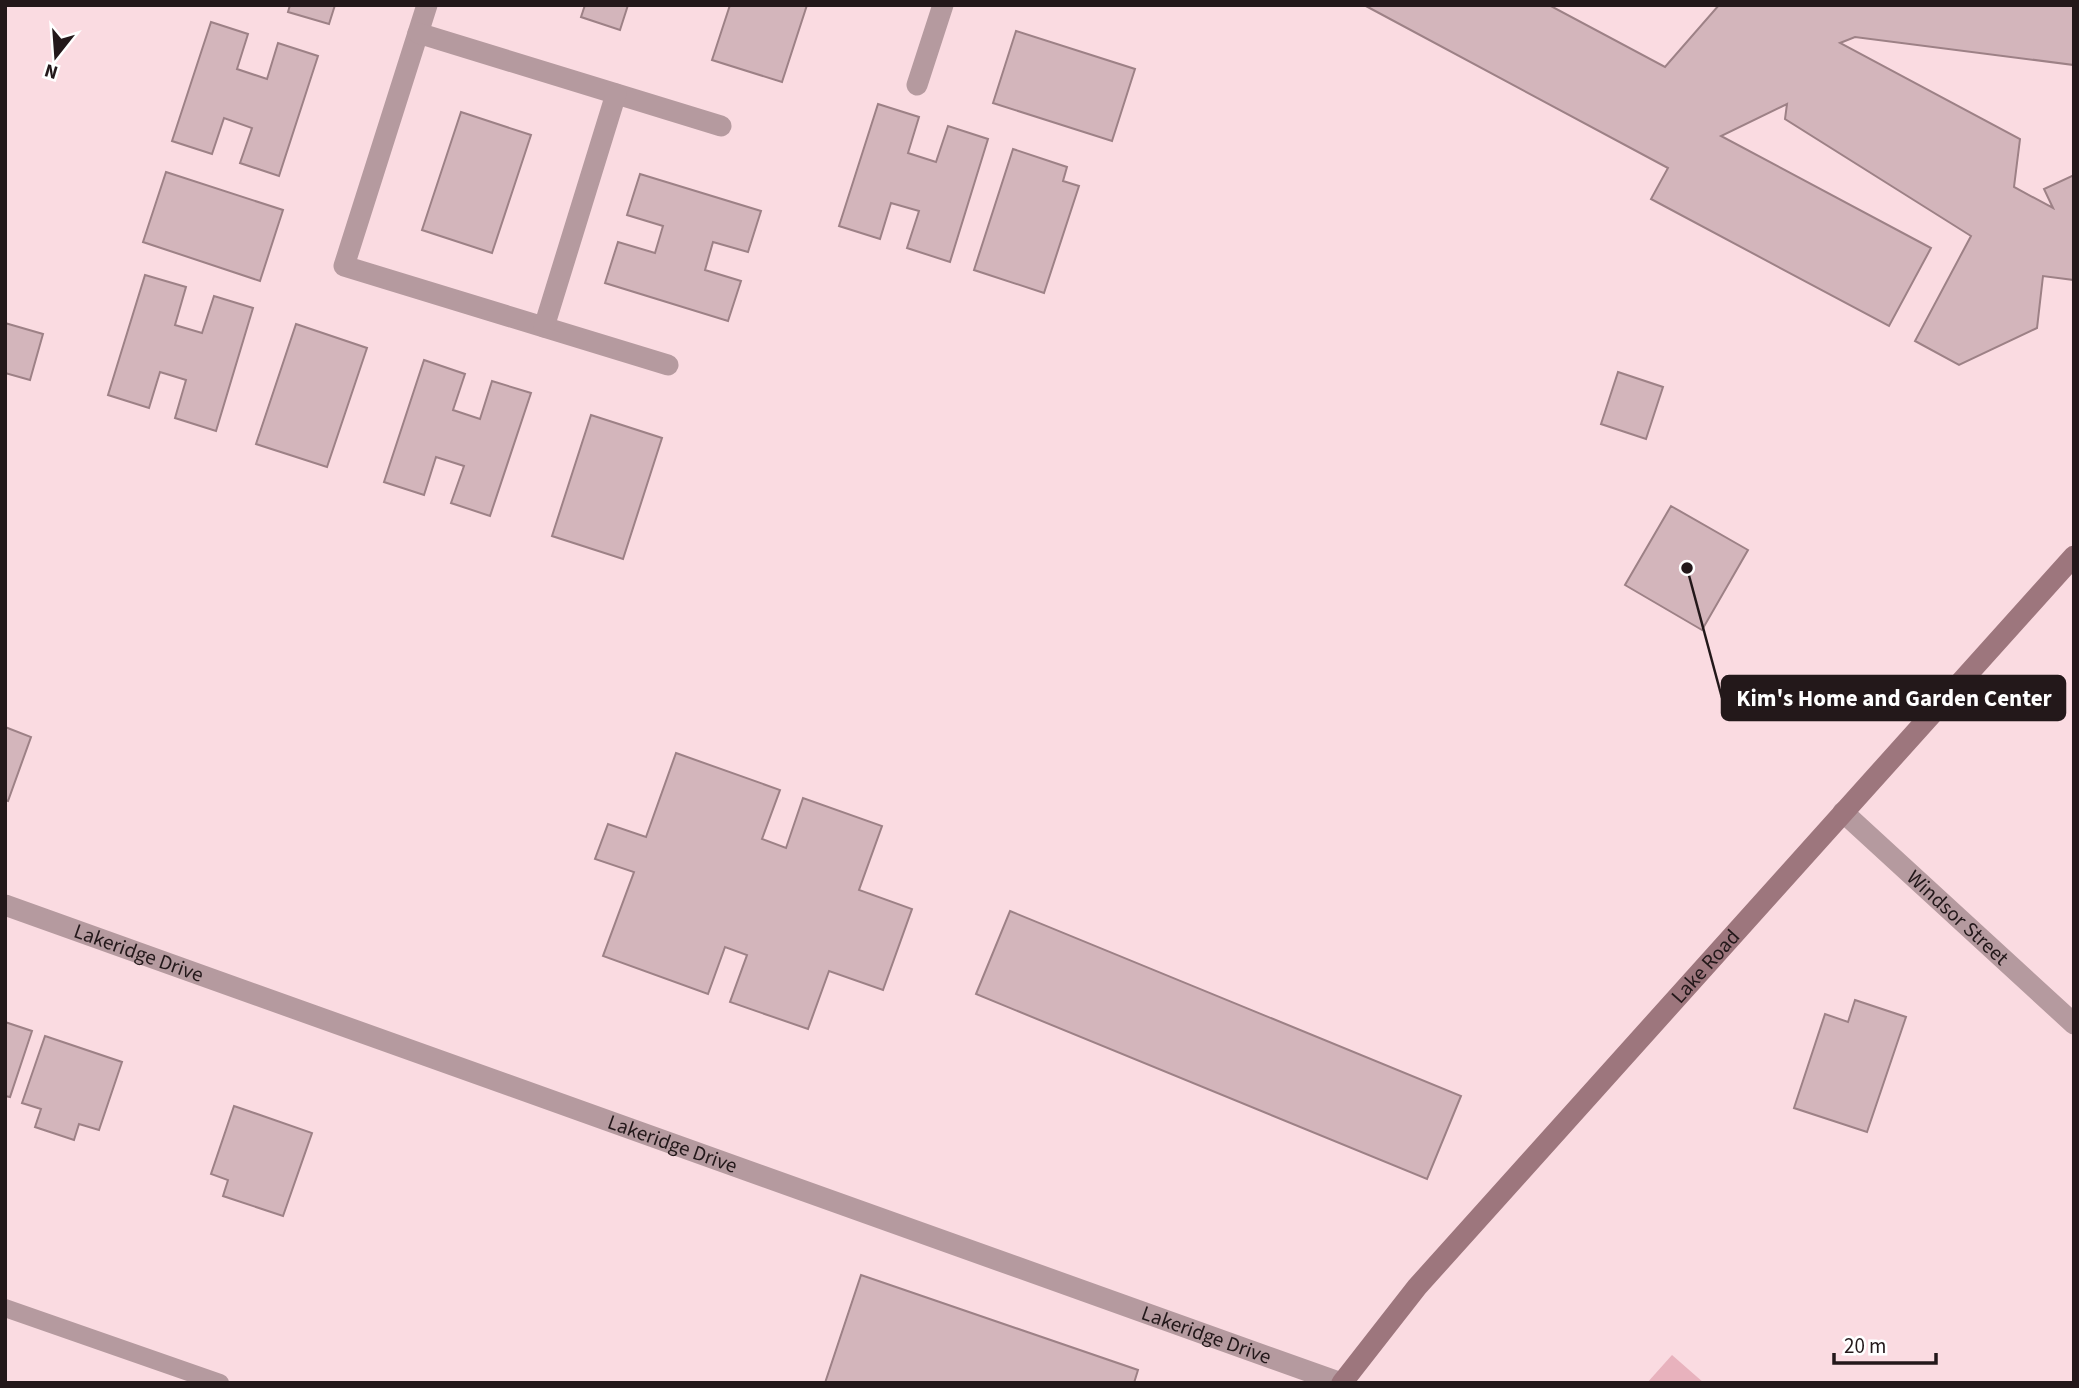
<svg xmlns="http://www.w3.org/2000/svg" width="2079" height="1388" viewBox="0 0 2079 1388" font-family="'Source Sans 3',sans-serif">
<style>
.green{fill:#e8b2bd}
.building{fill:#d3b5bb;stroke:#9d8186;stroke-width:2}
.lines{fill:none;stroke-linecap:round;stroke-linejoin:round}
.lane{stroke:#b59a9f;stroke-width:18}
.street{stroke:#b59a9f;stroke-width:21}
.secondary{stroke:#9d767d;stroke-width:21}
.labels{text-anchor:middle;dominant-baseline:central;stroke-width:6;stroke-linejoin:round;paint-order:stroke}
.street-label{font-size:21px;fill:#23181a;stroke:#fff}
.leader{fill:none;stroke:#23181a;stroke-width:2.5}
.callout-dot{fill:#23181a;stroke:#fff;stroke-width:2.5}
.callout{fill:#23181a;stroke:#23181a;stroke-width:2.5}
.callout-label{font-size:23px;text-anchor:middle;font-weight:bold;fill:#fff}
</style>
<rect width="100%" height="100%" fill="#fadbe1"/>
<path class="green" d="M1672,1355L1704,1383H1647Z"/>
<g class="building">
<path d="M290,5H335L329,24L288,12Z"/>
<path d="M585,5H628L620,30L581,17Z"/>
<path d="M730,5H807L782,82L712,60Z"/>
<path d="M1364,5H1549L1665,67L1719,5H2074V65L1855,37L1840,43L2020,139L2014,187L2053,208L2044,189L2074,175V280L2043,276L2037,328L1959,365L1915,341L1971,236L1785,119L1787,104L1721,136L1931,248L1889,326L1651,199L1668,168Z"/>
<path d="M211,22L248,34L237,69L267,79L278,43L318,56L279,176L240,163L252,128L224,118L212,154L172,141Z"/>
<path d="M1016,31L1135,69L1112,141L993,103Z"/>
<path d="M878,104L919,117L908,153L936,162L948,126L988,139L950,262L907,248L919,211L891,203L880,239L839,226Z"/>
<path d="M461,112L531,135L492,253L422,230Z"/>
<path d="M1013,149L1067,167L1063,181L1079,186L1044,293L974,270Z"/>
<path d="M166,172L283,210L260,281L143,242Z"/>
<path d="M640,174L761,211L748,252L713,242L705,270L741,281L728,321L605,283L618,242L655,253L663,226L627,215Z"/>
<path d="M145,275L186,287L175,325L202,333L214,296L253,308L216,431L175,418L186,380L160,372L149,408L108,395Z"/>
<path d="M5,323L43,334L30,380L5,373Z"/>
<path d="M296,324L367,348L327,467L256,444Z"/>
<path d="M424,360L465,374L453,410L480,419L492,381L531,393L490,516L451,503L464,466L436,457L424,495L384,482Z"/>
<path d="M1618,372L1663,387L1646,439L1601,424Z"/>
<path d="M591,415L662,438L623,559L552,536Z"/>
<path d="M1671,506L1748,550L1702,630L1625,585Z"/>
<path d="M5,727L31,737L8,801L5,800Z"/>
<path d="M676,753L780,790L762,839L786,848L803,798L882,826L859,890L912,909L883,990L829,971L808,1029L730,1002L747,955L725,947L708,994L603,956L634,872L595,859L608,824L646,837Z"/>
<path d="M1010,911L1461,1096L1427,1179L976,994Z"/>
<path d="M1855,1000L1906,1017L1867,1132L1794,1108L1825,1014L1848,1022Z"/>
<path d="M5,1022L32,1031L10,1097L5,1096Z"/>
<path d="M45,1036L122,1062L99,1130L79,1124L74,1140L35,1127L41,1109L22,1103Z"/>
<path d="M234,1106L312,1133L283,1216L223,1196L228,1180L211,1174Z"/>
<path d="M861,1275L1138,1370L1134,1383H825Z"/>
</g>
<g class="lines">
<path class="lane" d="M5,1308L220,1383"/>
<g class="street">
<path d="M427,5L344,266L668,365"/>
<path d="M418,33L721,126"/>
<path d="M917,85L943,5"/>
<path d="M544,327L616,94"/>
<path id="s1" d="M1843,812L2074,1024"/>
<path id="s2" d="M5,905L1341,1383"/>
</g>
<path class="secondary" id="s3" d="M1342,1383L1417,1287L2074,556"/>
</g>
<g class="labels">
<g class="street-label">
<text stroke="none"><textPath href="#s1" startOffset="156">Windsor Street</textPath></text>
<text stroke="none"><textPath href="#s2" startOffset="142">Lakeridge Drive</textPath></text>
<text stroke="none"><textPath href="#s3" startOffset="553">Lake Road</textPath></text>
<text stroke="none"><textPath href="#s2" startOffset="709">Lakeridge Drive</textPath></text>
<text stroke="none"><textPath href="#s2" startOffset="1276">Lakeridge Drive</textPath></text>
</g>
</g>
<path class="leader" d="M1687 568L1722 698"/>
<circle class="callout-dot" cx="1687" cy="568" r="7"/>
<rect class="callout" x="1722" y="676" width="343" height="44" rx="7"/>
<g class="callout-label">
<text x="1894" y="706">Kim's Home and Garden Center</text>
</g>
<rect width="2079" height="1388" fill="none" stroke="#23181a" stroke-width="14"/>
<g transform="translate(56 56) rotate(197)" stroke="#ffffff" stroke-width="5" paint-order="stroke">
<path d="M0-5L12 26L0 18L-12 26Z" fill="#23181a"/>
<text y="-10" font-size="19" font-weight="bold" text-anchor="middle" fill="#23181a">N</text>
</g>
<path d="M1834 1353v10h102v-10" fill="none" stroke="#23181a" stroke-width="3.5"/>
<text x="1844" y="1353" font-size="21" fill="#23181a" stroke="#ffffff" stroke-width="5" paint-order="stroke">20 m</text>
</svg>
